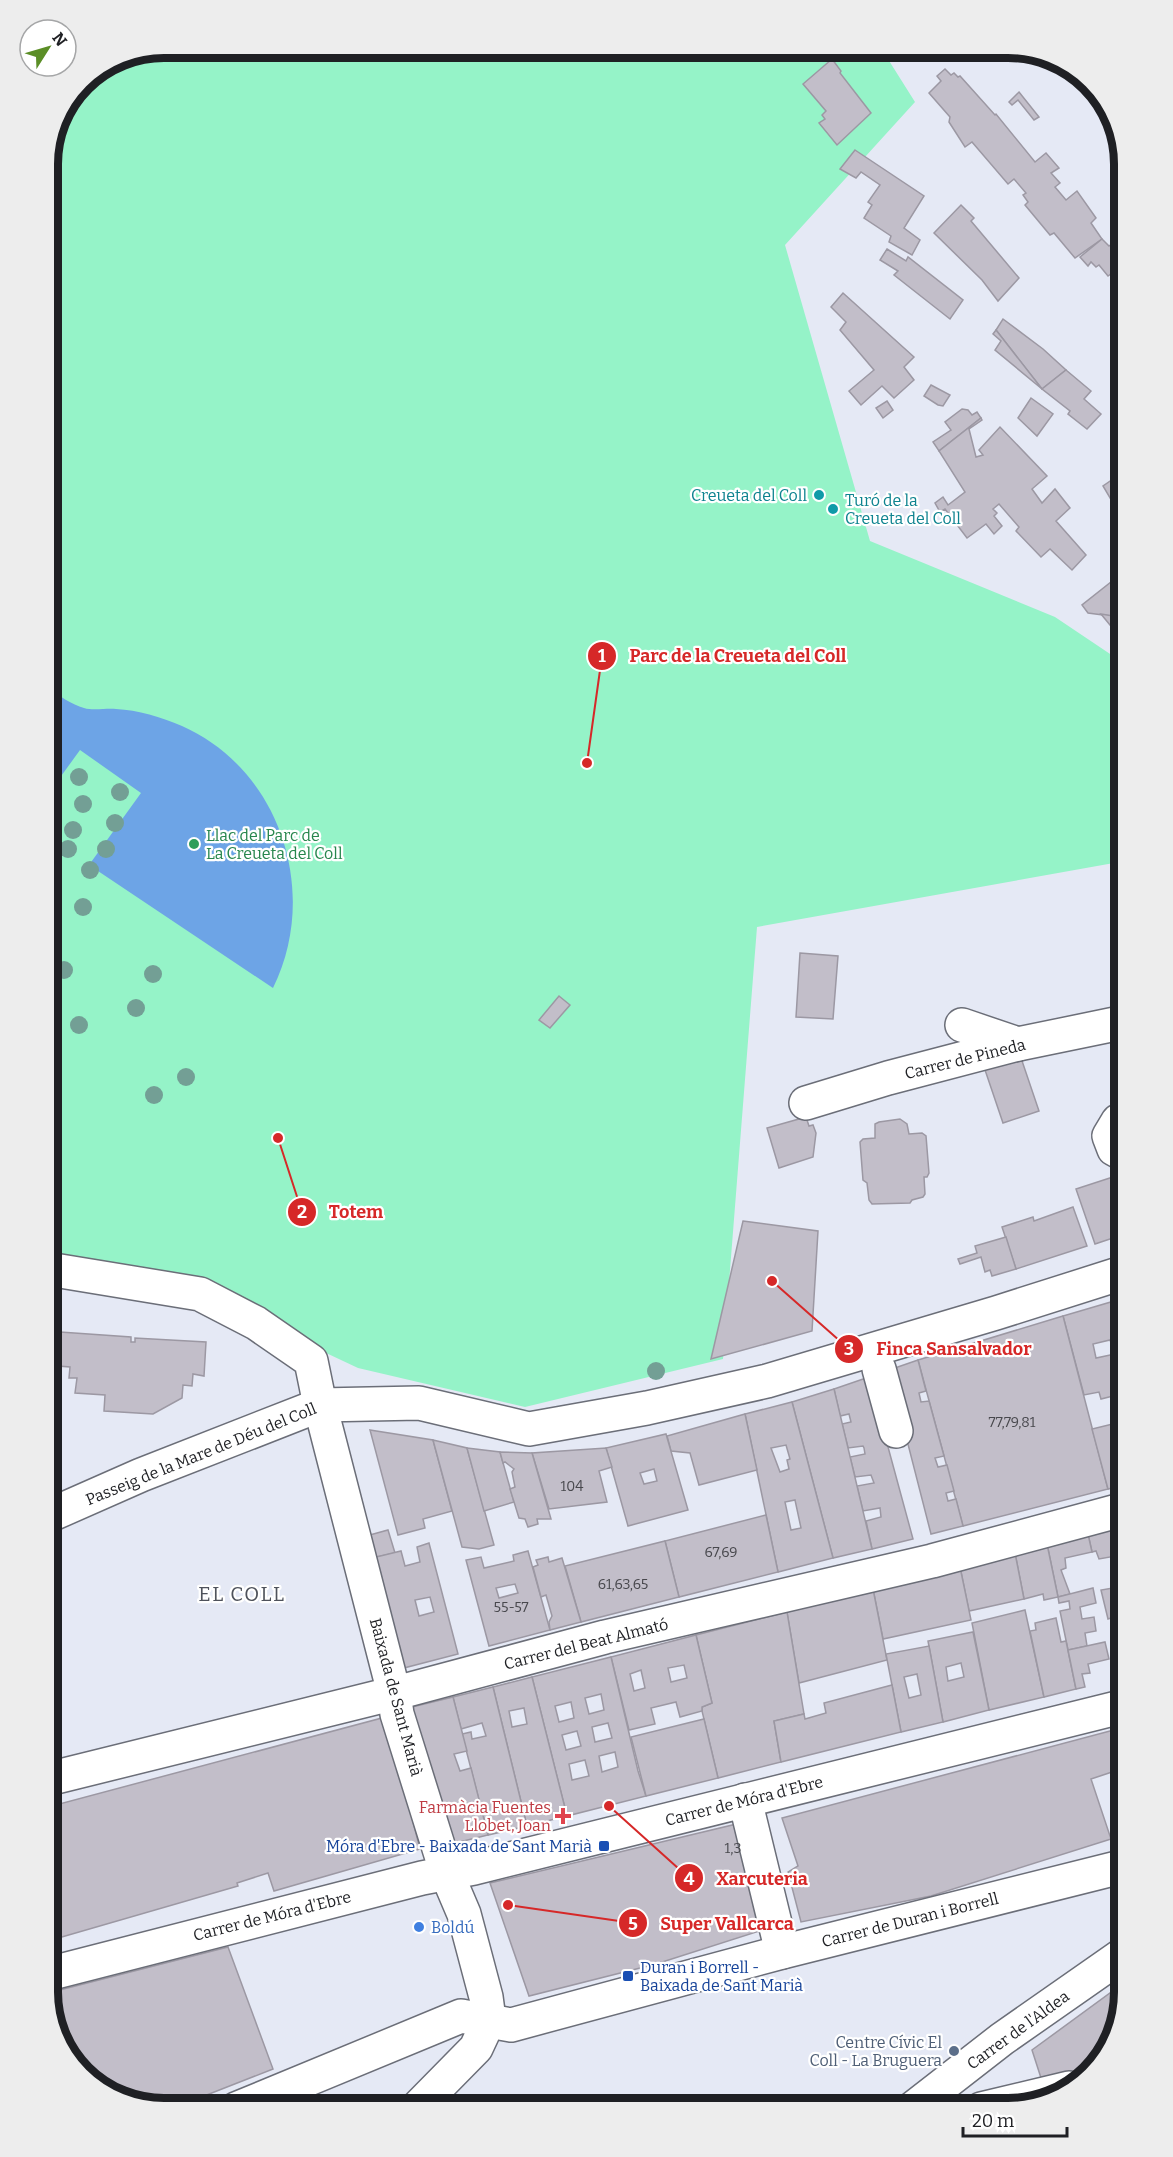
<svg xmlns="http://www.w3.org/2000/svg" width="1173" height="2157" viewBox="0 0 1173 2157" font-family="Bitter,serif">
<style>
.green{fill:#95f3c8}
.water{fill:#6da4e6}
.building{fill:#c2bec9;stroke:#9c98a3;stroke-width:1.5;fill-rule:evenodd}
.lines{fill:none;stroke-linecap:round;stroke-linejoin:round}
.minor-casing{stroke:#6b6e78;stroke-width:36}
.minor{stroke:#fff;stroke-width:33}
.tree{fill:#739f95}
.culture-dot{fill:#0f9aa8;stroke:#fff;stroke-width:2}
.leisure-dot{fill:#2e9e5b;stroke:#fff;stroke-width:2}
.health-dot{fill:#e0444e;stroke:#fff;stroke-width:2}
.transit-dot{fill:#1a4fb4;stroke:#fff;stroke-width:2}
.shop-dot{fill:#3f7fe0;stroke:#fff;stroke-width:2}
.service-dot{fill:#5c6f8a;stroke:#fff;stroke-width:2}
.labels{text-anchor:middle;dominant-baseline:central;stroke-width:4.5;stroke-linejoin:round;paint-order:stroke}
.number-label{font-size:14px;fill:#48484d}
.culture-label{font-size:16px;fill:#0d838f;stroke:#fff;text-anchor:end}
.leisure-label{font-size:16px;fill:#27864d;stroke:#fff;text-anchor:start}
.street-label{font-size:16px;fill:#1f2024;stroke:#fff}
.health-label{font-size:16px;fill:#be3a42;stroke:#fff;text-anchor:end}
.transit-label{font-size:16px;fill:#164399;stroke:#fff;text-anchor:end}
.shop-label{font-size:16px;fill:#366cbe;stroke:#fff;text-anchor:start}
.service-label{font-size:16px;fill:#4e5e75;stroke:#fff;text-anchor:end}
.quarter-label{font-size:20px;letter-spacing:1.5px;fill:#4e525b;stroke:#fff}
.rim{fill:none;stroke:#1f2024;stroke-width:8}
.leader{fill:none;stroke:#d62828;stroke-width:2}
.callout-dot{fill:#d62828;stroke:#fff;stroke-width:2}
.mark-label{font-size:18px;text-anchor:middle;font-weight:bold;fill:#fff}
.callout-label{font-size:18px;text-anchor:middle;font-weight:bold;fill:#d62828;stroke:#fff;stroke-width:4.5;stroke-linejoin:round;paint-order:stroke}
</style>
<rect width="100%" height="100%" fill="#e5e9f5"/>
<path class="green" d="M164,48H881L915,102L785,245L870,541L1055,617L1125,664V861L757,927L723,1359L525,1407L358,1368L307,1344L227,1289L48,1256V157L57,119L82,82L120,57Z"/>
<path class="water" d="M48,689C59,695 72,705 84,708C93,711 106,708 116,709C138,710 161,717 182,726C281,770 320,893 273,988L89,865L141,793L80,750L51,790L48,789Z"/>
<g class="building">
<path d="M832,59L841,71L840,73L871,113L837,145L819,123L825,119L822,115L826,111L803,84Z"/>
<path d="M945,69L951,75L954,73L958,77L960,76L995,115L996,114L1035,162L1046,153L1059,168L1051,173L1060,183L1055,187L1066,200L1077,191L1096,218L1091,223L1102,239L1075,258L1054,233L1050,235L1025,205L1028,202L1023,195L1026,193L1014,179L1008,184L972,142L965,147L949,122L950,117L929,93L941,81L937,76Z"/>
<path d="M1019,92L1039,117L1034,120L1018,100L1012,105L1009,102Z"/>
<path d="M855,150L924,196L904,228L920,240L912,255L889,242L891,236L864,218L872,205L868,202L880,185L861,172L856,178L840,169Z"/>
<path d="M961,205L974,218L971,221L1019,278L998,301L982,280L934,233Z"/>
<path d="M1121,237L1125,242V278L1118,269L1108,276L1099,265L1096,267L1091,262L1088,266L1080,257L1102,239L1109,246Z"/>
<path d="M887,249L906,261L908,257L963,300L950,319L894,275L898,271L880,260Z"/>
<path d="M843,293L914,357L904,367L914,380L894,398L882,386L861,405L849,391L874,370L840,330L846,322L831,307Z"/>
<path d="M1003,319L1043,349L1066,370L1042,389L996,330Z"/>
<path d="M996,330L1042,389L995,350L1001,341L993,334Z"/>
<path d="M1066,370L1091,391L1084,399L1101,414L1087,429L1068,414L1070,411L1042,389Z"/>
<path d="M931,385L950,395L943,406L938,405L924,396Z"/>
<path d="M1031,398L1053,414L1037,436L1018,418Z"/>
<path d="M887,401L893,410L883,418L876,408Z"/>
<path d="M962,409L968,410L972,415L977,412L981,418L939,451L933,442L951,430L945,422Z"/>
<path d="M981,418L982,420L969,429L976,457L983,455L979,450L1000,427L1047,476L1032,489L1042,503L1055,489L1070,508L1056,521L1086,555L1072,570L1050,549L1041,557L1016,531L1019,527L999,504L993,509L997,513L994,516L1002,526L994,534L986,524L967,538L945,509L940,512L935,503L943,497L948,505L965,492L939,451Z"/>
<path d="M1116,477L1125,493V503L1116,508L1103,486Z"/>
<path d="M1116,578L1125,589V618L1088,613L1082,605Z"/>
<path d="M1101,614L1125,618V632L1119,636Z"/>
<path d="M800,953L838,956L833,1019L796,1017Z"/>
<path d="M559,996L570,1005L550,1028L539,1020Z"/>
<path d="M1019,1052L1039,1111L1003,1123L983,1064Z"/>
<path d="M806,1117L809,1126L813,1125L816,1133L813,1157L779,1168L767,1128Z"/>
<path d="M900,1119L907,1124L909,1134L922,1133L926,1136L929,1173L927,1177H924L925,1194L923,1197L912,1200L910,1203L872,1204L869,1200L867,1183L863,1180L860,1142L863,1139L875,1138V1124L879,1122Z"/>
<path d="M1119,1175L1125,1196V1234L1095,1244L1076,1189Z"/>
<path d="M1073,1207L1087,1246L1016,1269L1002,1227L1033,1217L1034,1221Z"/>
<path d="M743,1221L818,1231L812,1331L711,1359Z"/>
<path d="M1006,1237L1016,1269L992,1276L990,1270L985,1272L981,1257L960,1264L958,1259L977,1253L975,1246Z"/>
<path d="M1121,1299L1125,1315V1393L1101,1399L1099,1392L1084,1395L1063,1316ZM1110,1340L1115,1354L1096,1358L1093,1344Z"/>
<path d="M1063,1316L1108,1489L963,1526L918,1360Z"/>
<path d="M60,1332L131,1337V1342H135V1338L206,1342L204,1376L193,1374L192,1386L183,1385L182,1398L153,1414L104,1411L105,1395L75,1393L77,1378H69L70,1367L58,1366Z"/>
<path d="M918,1360L926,1391L919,1393L921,1402L929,1401L944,1456L935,1458L938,1467L947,1465L954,1491L946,1493L948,1501L956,1499L963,1526L931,1534L889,1370Z"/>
<path d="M869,1377L913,1539L872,1549L866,1521L881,1517L880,1508L863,1511L857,1486L874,1483L871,1475L855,1477L850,1457L865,1454L864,1448L863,1446L848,1448L842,1424L851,1422L849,1414L840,1416L834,1389Z"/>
<path d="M834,1389L872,1549L833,1558L792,1402Z"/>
<path d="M48,1396L54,1397L51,1430H48Z"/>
<path d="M792,1402L833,1558L778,1572L745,1414ZM786,1445L790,1459L787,1460L789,1469L780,1472L771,1448ZM795,1500L801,1528L791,1530L785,1502Z"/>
<path d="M745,1414L757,1470L699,1485L690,1453L671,1451L667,1436Z"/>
<path d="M1125,1421V1441H1122L1125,1453V1485L1108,1489L1092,1429Z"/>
<path d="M370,1430L433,1440L452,1511L423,1519L425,1528L398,1535Z"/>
<path d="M666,1434L688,1510L628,1526L606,1448ZM654,1469L657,1481L644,1484L640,1473Z"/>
<path d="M433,1440L467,1448L494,1545L479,1549L462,1547Z"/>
<path d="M467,1448L500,1452L514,1502L484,1511Z"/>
<path d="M606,1448L612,1467L599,1471L607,1502L549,1509L532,1453Z"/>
<path d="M500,1452L532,1453L551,1519H537L538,1524L528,1527L525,1519L519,1518L510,1489L515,1487L512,1472L514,1469L505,1462L503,1463Z"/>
<path d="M766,1515L778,1572L679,1597L665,1541Z"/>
<path d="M1125,1524V1586L1122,1571L1124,1569L1121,1555L1099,1559L1096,1551L1092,1552L1088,1534Z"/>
<path d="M388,1530L395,1553L372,1558L366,1536Z"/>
<path d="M1088,1534L1092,1552L1065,1558L1066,1568L1061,1570L1070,1594L1058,1597L1047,1544Z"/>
<path d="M665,1541L679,1597L581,1622L565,1566Z"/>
<path d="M429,1543L458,1654L400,1669L372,1558L401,1551L405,1566L420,1562L417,1547ZM430,1597L434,1612L419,1616L415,1600Z"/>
<path d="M1047,1544L1058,1597L1044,1600L1043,1594L1024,1599L1015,1553Z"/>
<path d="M528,1551L550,1630L489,1646L466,1560L481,1557L484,1568L514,1561L513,1555ZM515,1584L518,1593L499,1598L496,1588Z"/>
<path d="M1015,1553L1024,1599L969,1611L960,1567Z"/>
<path d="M548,1557L549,1562L562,1558L581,1622L550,1630L549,1622L552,1616L546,1595L541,1597L533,1567L538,1565L536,1560Z"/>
<path d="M960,1567L971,1620L883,1639L873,1589Z"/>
<path d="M1125,1586V1637L1122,1638L1117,1616L1108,1619L1101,1590Z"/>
<path d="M1093,1588L1096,1603L1080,1607L1082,1619L1094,1617L1096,1631L1085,1633L1087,1646L1068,1650L1060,1611L1070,1609L1069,1601L1059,1603L1058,1597Z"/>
<path d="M873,1589L887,1660L799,1683L787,1612Z"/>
<path d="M1025,1610L1044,1697L989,1710L972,1623Z"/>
<path d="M787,1612L804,1714L774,1721L781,1762L718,1778L702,1711V1707L712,1703L696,1635Z"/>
<path d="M1056,1618L1061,1642L1066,1641L1076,1689L1044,1697L1030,1631L1036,1630L1035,1623Z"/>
<path d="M973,1632L989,1710L943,1722L928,1641ZM961,1663L964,1677L948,1681L946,1667Z"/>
<path d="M696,1635L712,1703L702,1707V1711L680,1717L676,1702L651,1708L655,1724L629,1730L611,1657ZM684,1665L687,1678L671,1682L668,1668ZM641,1670L645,1688L634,1691L630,1674Z"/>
<path d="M1125,1637V1654L1116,1657L1113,1640Z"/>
<path d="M1105,1642L1109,1659L1088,1664L1090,1673L1082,1674L1085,1687L1076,1689L1068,1650Z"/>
<path d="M929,1646L943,1722L901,1732L886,1654ZM917,1674L921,1695L909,1698L904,1677Z"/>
<path d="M611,1657L638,1771L646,1796L567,1816L532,1677ZM601,1694L604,1710L589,1714L585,1698ZM571,1702L574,1718L559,1722L555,1706ZM608,1723L612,1738L595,1742L592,1727ZM577,1731L581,1746L566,1750L562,1735ZM615,1752L618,1767L602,1772L599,1756ZM585,1760L589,1776L572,1780L569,1764Z"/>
<path d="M532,1677L567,1816L527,1826L493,1687ZM524,1708L527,1724L512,1727L509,1711Z"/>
<path d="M892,1685L901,1732L781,1762L774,1721L804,1714L805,1719L826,1713L824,1703Z"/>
<path d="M493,1687L527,1826L488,1835L462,1734L471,1732L472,1739L486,1736L482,1723L461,1729L453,1697Z"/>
<path d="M453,1697L467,1751L454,1754L460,1771L471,1768L488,1835L447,1845L412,1707Z"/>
<path d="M382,1718L393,1744L420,1849L274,1891L268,1873L237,1883L238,1886L48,1941V1807Z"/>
<path d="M704,1719L718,1778L646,1796L631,1737Z"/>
<path d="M1125,1727V1813L1112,1772L1091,1779L1111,1839L931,1896L801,1922L788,1872L798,1866L782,1818Z"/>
<path d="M745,1822L775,1926L656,1964L529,1996L490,1883Z"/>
<path d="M228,1947L273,2069L171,2109H157L99,2089L57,2038L48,1993Z"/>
<path d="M1125,1982V1993L1105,2058L1100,2062L1042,2081L1032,2050Z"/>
</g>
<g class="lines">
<g class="minor-casing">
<g id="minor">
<path d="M962,1025L1018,1044"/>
<path d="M806,1103L888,1078L1018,1044L1125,1022"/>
<path d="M1125,1155L1114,1149L1109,1136L1118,1121L1125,1118"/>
<path d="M48,1269L200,1294L256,1323L311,1361L320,1405L394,1693L397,1714L447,1874L464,1914L486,1997L488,2012L483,2033L476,2048L416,2109"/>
<path d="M879,1369L896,1431"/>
<path d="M48,1516L141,1475L320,1405L419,1403L529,1429L647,1408L767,1381L996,1313L1125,1272"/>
<path d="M48,1779L411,1689L605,1637L932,1561L1125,1509"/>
<path d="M745,1800L782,1952"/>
<path d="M48,1974L422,1878L474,1868L1125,1706"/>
<path d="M236,2109L461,2016L511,2025L782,1952L1125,1866"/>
<path d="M912,2109L1002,2039L1125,1953"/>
<path d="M981,2109L1069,2088"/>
</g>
</g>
<use href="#minor" class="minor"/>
</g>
<g class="tree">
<circle cx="79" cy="777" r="9"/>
<circle cx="120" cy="792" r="9"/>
<circle cx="83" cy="804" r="9"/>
<circle cx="115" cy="823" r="9"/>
<circle cx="73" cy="830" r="9"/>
<circle cx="68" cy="849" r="9"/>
<circle cx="106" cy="849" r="9"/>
<circle cx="90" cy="870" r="9"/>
<circle cx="83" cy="907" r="9"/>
<circle cx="64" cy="970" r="9"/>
<circle cx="153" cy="974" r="9"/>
<circle cx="136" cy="1008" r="9"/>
<circle cx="79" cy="1025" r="9"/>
<circle cx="186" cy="1077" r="9"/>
<circle cx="154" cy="1095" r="9"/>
<circle cx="656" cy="1371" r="9"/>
</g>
<g class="culture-dot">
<circle cx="819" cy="495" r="6"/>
<circle cx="833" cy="509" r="6"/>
</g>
<circle class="leisure-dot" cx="194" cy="844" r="6"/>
<path class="health-dot" d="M560 1807h6v6h6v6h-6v6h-6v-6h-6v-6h6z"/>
<g class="transit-dot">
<rect x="598" y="1840" width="12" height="12" rx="3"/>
<rect x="622" y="1970" width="12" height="12" rx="3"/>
</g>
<circle class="shop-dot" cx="419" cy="1927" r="6"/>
<circle class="service-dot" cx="954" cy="2051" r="6"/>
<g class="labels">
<g class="number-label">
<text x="1012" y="1422">77,79,81</text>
<text x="572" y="1486">104</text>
<text x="721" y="1552">67,69</text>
<text x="623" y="1584">61,63,65</text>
<text x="511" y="1607">55-57</text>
<text x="733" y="1848">1,3</text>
</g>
<g class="culture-label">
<text x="807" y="495">Creueta del Coll</text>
<text x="845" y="500" text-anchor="start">Turó de la<tspan x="845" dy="18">Creueta del Coll</tspan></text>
</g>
<g class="leisure-label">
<text x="206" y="835">Llac del Parc de<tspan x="206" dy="18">La Creueta del Coll</tspan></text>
</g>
<g class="street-label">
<text transform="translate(965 1059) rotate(-14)">Carrer de Pineda</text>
<text transform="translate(201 1454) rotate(-22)">Passeig de la Mare de Déu del Coll</text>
<text transform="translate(586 1644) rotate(-14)">Carrer del Beat Almató</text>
<text transform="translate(396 1697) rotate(75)">Baixada de Sant Marià</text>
<text transform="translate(744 1801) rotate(-14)">Carrer de Móra d'Ebre</text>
<text transform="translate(272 1916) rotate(-14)">Carrer de Móra d'Ebre</text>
<text transform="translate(910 1920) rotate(-14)">Carrer de Duran i Borrell</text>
<text transform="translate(1018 2030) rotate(-36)">Carrer de l'Aldea</text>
</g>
<g class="health-label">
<text x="551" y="1807">Farmàcia Fuentes<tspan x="551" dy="18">Llobet, Joan</tspan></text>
</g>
<g class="transit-label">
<text x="592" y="1846">Móra d'Ebre - Baixada de Sant Marià</text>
<text x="640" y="1967" text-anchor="start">Duran i Borrell -<tspan x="640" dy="18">Baixada de Sant Marià</tspan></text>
</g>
<g class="shop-label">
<text x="431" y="1927">Boldú</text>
</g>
<g class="service-label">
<text x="942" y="2042">Centre Cívic El<tspan x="942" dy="18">Coll - La Bruguera</tspan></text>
</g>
<g class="quarter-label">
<text x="242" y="1594">EL COLL</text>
</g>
</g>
<path d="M0 0H1173V2157H0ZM164 58H1008A106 106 0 0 1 1114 164V1992A106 106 0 0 1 1008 2098H164A106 106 0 0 1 58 1992V164A106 106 0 0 1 164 58Z" fill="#ededed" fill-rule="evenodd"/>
<path class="rim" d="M164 58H1008A106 106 0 0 1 1114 164V1992A106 106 0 0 1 1008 2098H164A106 106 0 0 1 58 1992V164A106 106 0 0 1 164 58Z"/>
<path class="leader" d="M587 763L602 656M278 1138L302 1212M772 1281L849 1349M609 1806L689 1878M508 1905L633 1923"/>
<g class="callout-dot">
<circle cx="587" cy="763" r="6"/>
<circle cx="278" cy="1138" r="6"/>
<circle cx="772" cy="1281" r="6"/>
<circle cx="609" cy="1806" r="6"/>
<circle cx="508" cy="1905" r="6"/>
<circle cx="602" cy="656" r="15"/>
<circle cx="302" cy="1212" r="15"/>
<circle cx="849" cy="1349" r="15"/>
<circle cx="689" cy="1878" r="15"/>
<circle cx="633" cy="1923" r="15"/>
</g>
<g class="mark-label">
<text x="602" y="662">1</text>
<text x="302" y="1218">2</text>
<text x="849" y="1355">3</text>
<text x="689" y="1885">4</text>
<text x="633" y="1930">5</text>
</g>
<g class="callout-label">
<text x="738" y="662">Parc de la Creueta del Coll</text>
<text x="356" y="1218">Totem</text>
<text x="954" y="1355">Finca Sansalvador</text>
<text x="762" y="1885">Xarcuteria</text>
<text x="727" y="1930">Super Vallcarca</text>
</g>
<g transform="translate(48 48) rotate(53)"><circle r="28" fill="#ffffff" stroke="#a5a6a7" stroke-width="1.5"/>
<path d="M0-4.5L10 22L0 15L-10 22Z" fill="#5b8e26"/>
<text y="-9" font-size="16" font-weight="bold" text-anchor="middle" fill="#1f2024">N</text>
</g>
<path d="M963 2127v9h104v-9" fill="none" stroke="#1f2024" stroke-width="3"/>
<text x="972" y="2127" font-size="18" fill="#1f2024" stroke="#ffffff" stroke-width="4.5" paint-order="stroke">20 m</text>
</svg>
